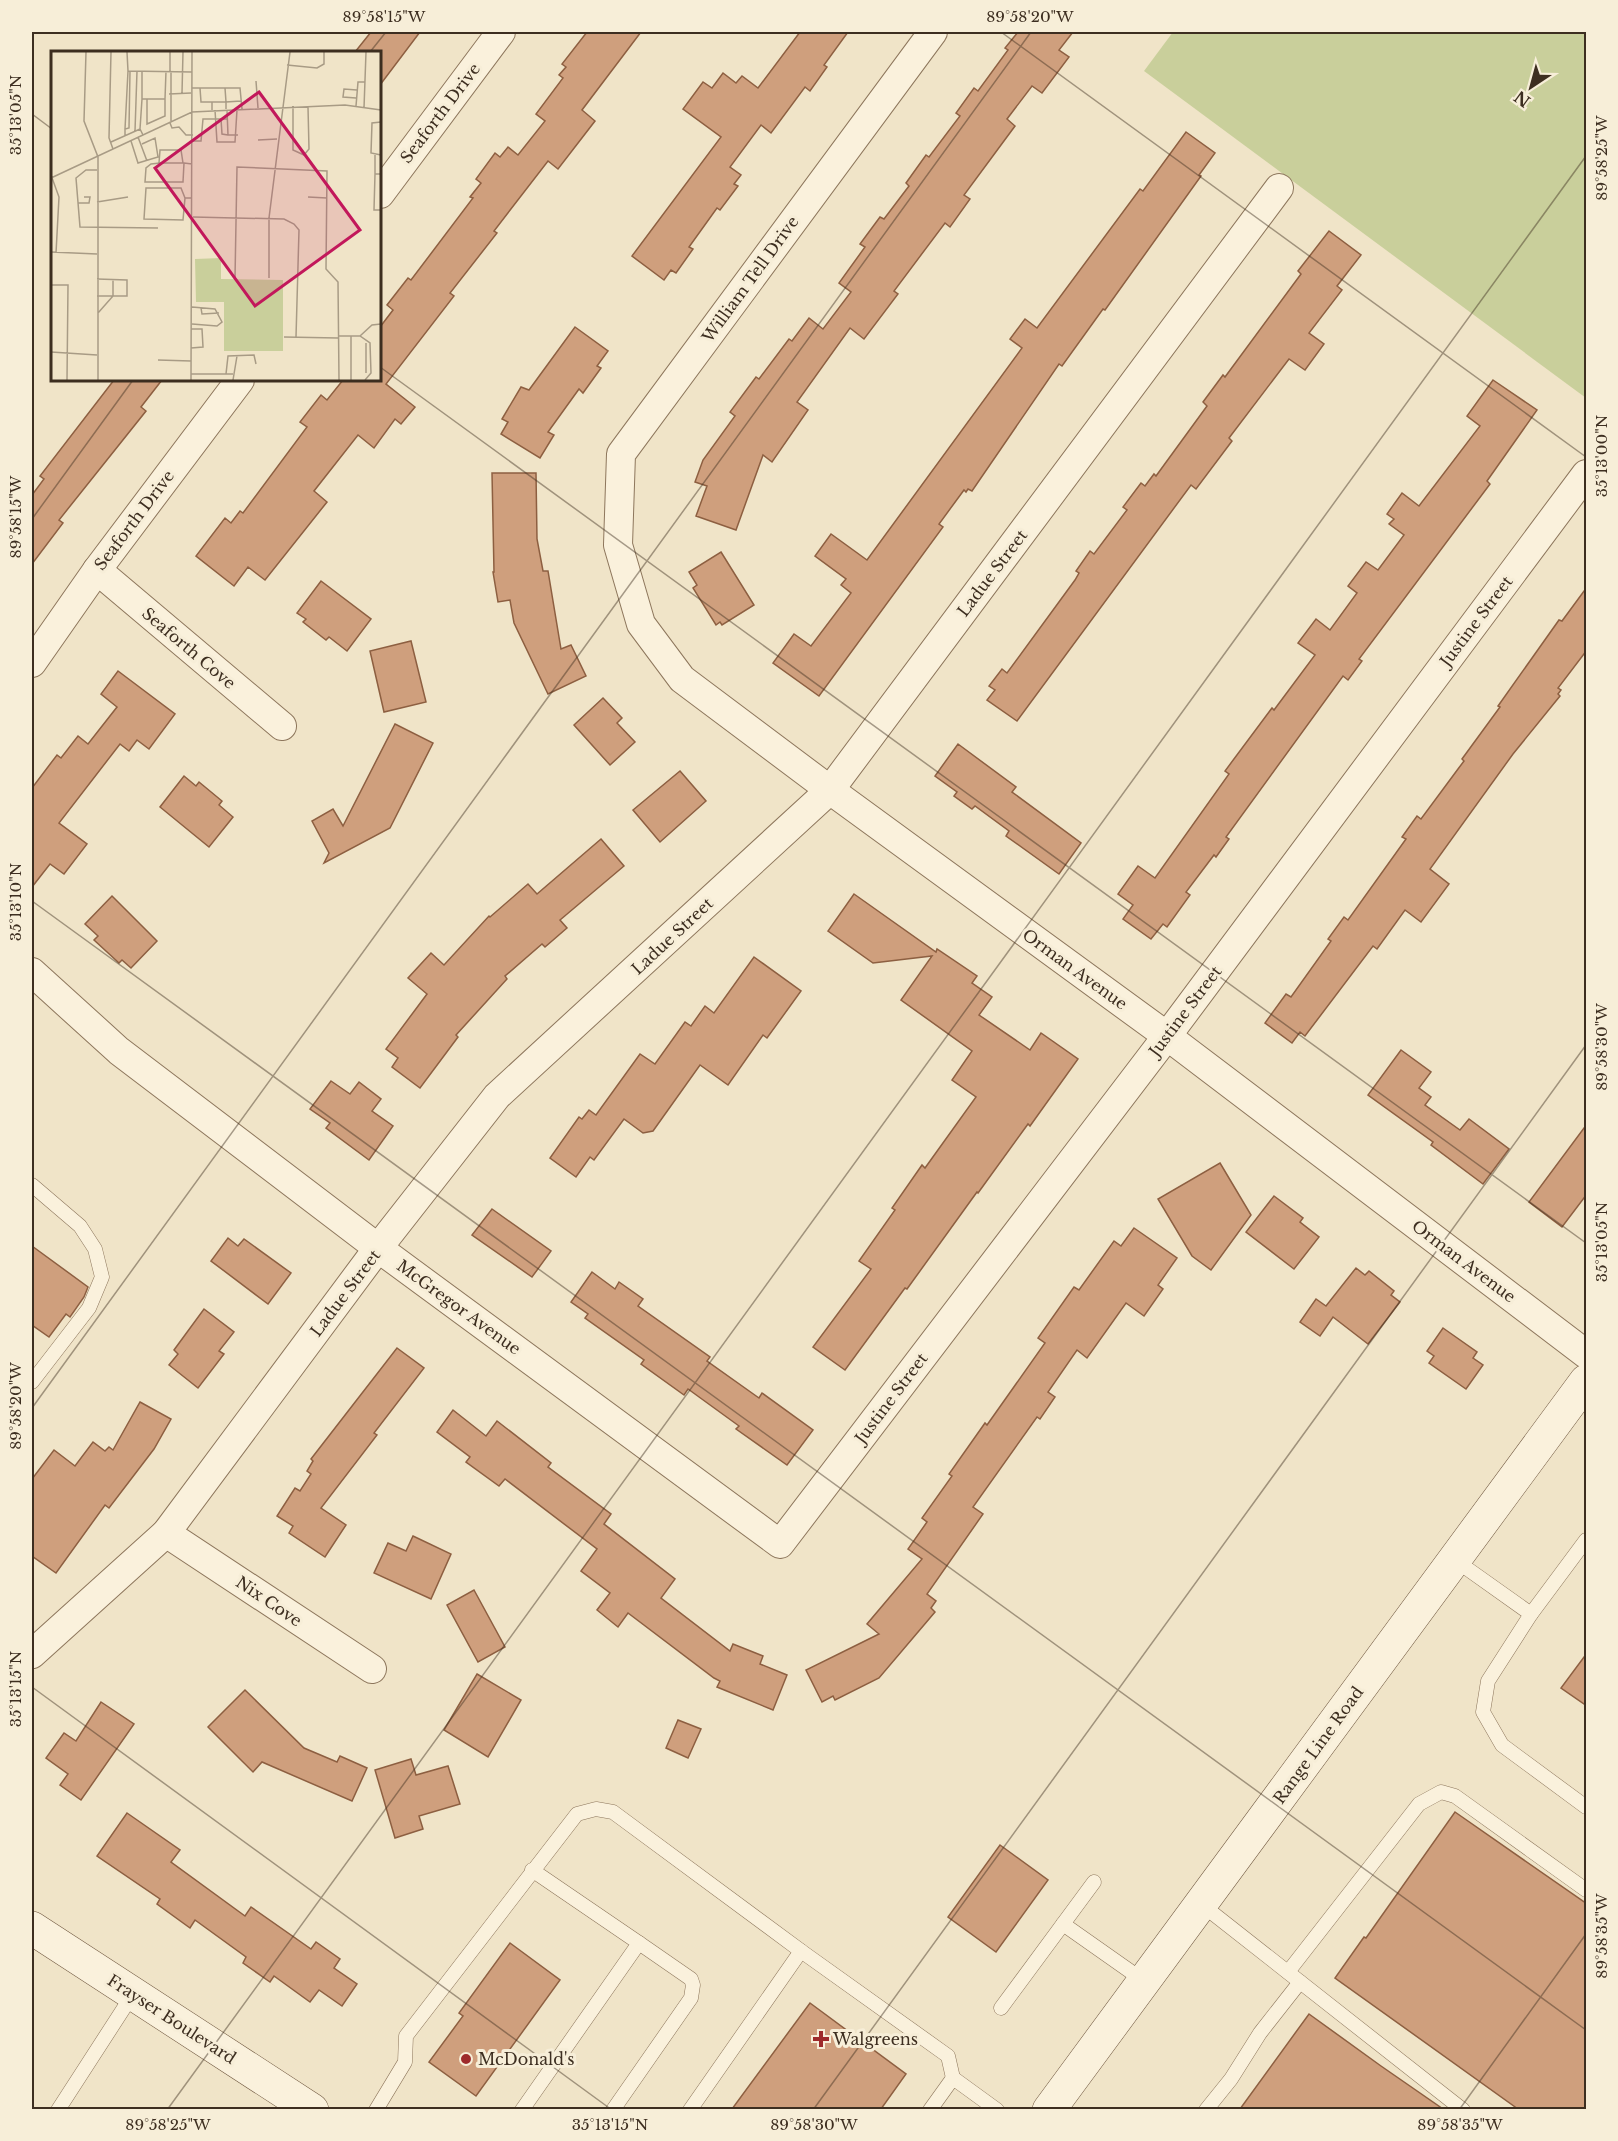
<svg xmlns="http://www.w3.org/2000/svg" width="1618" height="2141" viewBox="0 0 1618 2141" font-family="'Libre Baskerville',serif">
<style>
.green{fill:#c9cf9b}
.building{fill:#cf9f7d;stroke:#8d5f41;stroke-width:1.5}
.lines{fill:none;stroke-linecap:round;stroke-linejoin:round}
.service-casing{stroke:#8d765c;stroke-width:15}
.minor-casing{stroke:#8d765c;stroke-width:30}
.secondary-casing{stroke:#6f573f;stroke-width:34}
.service{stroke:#faf1dc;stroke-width:14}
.minor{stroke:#faf1dc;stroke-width:28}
.secondary{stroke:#faf1dc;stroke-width:33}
.ticks{fill:none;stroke:#3d2e20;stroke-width:1.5;stroke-opacity:0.45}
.poi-dot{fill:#9e2a2b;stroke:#f7eed8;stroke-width:2}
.labels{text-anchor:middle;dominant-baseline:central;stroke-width:6;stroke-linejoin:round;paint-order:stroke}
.street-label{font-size:16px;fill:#3d2e20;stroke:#f7eed8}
.poi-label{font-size:16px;fill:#3d2e20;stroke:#f7eed8;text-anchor:start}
.inset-road{fill:none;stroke:#a89b85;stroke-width:1.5}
.view{fill:#c2185b;fill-opacity:0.15;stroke:#c2185b;stroke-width:3}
.inset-edge{fill:none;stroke:#3d2e20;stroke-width:3}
.neatline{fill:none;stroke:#3d2e20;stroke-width:2}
.ticks-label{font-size:15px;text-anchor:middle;fill:#3d2e20}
</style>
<rect width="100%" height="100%" fill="#f0e4c8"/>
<path class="green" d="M1173,32H1586V398L1144,71Z"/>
<g class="building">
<path d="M371,32H420L380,85V52H355Z"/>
<path d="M587,32H641L582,110L595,121L558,169L548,161L494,231L497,233L450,293L454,296L386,384L415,407L401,424L395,419L374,448L358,435L314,491L327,502L265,580L248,567L234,586L196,556L225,518L231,523L240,511L243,513L307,427L300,422L321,395L327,400L343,380H380V327L393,310L387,305L408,278L411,280L473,198L470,197L481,183L476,179L495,153L500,157L508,147L518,155L545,121L536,114L563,78L559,75L566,67L562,64Z"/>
<path d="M800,32H848L824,65L827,67L810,91L805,87L771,133L761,125L730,167L741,175L734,184L738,186L720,210L717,208L689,247L693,249L676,273L671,270L664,280L632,256L721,137L683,109L703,82L712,88L723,73L736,83L742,76L758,88Z"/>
<path d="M1018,32H1073L1059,50L1069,57L1042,93L1032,86L1007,119L1015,126L964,195L970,199L950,227L945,223L894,291L898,294L864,339L850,328L797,402L808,410L772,462L763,455L736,530L696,516L707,486L695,482L703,460L735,416L730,412L756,377L759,379L789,339L792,341L809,318L823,329L851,292L839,283L865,247L860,244L880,217L884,219L909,186L906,183L926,155L929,157L960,116L956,113L974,88L978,91L1008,50L1005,48Z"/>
<path d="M1186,132L1215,153L1199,175L1201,176L1105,310L1103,309L1062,366L1059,364L972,491L968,489L966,492L964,490L939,524L943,527L819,696L773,663L794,634L811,646L851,593L841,585L846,579L815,556L831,534L867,560L1022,348L1010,339L1025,319L1037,328L1140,189L1143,191Z"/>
<path d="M1329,231L1361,255L1337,286L1342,290L1309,333L1324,344L1305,370L1289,359L1229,438L1232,441L1196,489L1191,485L1017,721L987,700L995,690L989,686L1002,669L1007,673L1075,580L1079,573L1076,571L1090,551L1094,554L1127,510L1123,507L1141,483L1145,486L1154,474L1156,476L1207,406L1203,402L1223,375L1225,377L1301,274L1298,271Z"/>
<path d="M575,327L608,351L597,366L601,368L583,393L579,389L548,432L554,435L540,458L501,434L508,422L502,419L521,387L529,390Z"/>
<path d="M114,380H162L141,407L146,411L59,520L63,523L32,564V495L44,479L40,476Z"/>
<path d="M1493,380L1537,410L1487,481L1490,484L1359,659L1362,661L1348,680L1343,676L1226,837L1229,839L1216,857L1214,855L1186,892L1190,895L1167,927L1163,924L1151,939L1123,919L1133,905L1118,894L1138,866L1155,878L1229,774L1225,771L1272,708L1274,710L1315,655L1298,643L1316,619L1330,630L1357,593L1348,586L1366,562L1378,570L1404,535L1389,524L1394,519L1387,514L1402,493L1419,506L1480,426L1467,416Z"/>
<path d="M492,473H536L537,539L543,571H548L561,649L571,645L586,676L548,694L514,623L510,600L498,602L493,572H494Z"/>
<path d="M721,552L754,605L722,625L720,622L716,625L693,588L697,585L689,572Z"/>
<path d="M321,581L371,619L347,651L329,637L326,640L303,622L306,619L297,613Z"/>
<path d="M1587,587V650L1558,688L1561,690L1558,694L1560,696L1513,754L1430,869L1449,884L1421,922L1405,910L1377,949L1373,946L1305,1036L1300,1032L1292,1043L1265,1023L1286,994L1291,997L1331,941L1328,939L1344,917L1348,920L1406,839L1402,837L1417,816L1421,819L1458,769L1464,761L1462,759L1500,707L1498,706L1559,620L1562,621Z"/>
<path d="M411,641L426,702L384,712L370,651Z"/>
<path d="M118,671L175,714L149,749L137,740L129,751L120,744L59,823L87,844L64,874L50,864L32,887V788L57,755L61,758L78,736L88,744L117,707L101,694Z"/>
<path d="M603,698L622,718L617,723L635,742L610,765L574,725Z"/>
<path d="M395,724L433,743L390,828L324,863L329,853L312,821L333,809L343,826Z"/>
<path d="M958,744L1016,787L1012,792L1081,843L1059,874L1006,836L1009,831L975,806L972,809L954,796L957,792L935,776Z"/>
<path d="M680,771L706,801L660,842L633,810Z"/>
<path d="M184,776L196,786L199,782L222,801L219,805L233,817L209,847L160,807Z"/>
<path d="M601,839L624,866L560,920L567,928L545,947L542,944L505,976L507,979L456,1035L458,1037L420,1088L392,1067L398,1058L386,1049L427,994L408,978L431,953L444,965L489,916L490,917L528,884L537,894Z"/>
<path d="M854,894L936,952L937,949L977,976L972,983L992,997L979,1015L1030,1050L1041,1033L1078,1059L1030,1126L1028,1124L978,1193L977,1192L907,1289L905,1288L845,1370L813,1347L871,1269L859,1261L895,1210L892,1208L922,1165L925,1168L976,1097L952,1080L972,1051L901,1000L932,956L873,963L828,931Z"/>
<path d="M112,896L157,941L131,968L122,960L119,963L94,940L98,936L85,924Z"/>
<path d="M754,957L801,991L767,1038L763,1035L728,1085L700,1065L653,1131L643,1133L624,1119L594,1160L590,1157L576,1177L550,1158L579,1117L582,1119L589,1110L596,1115L640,1054L655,1064L685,1022L691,1026L705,1006L714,1013Z"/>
<path d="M1401,1050L1431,1072L1419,1088L1431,1097L1425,1105L1460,1130L1469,1119L1509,1149L1483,1184L1431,1145L1433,1142L1368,1095Z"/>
<path d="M331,1081L350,1094L359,1082L381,1099L372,1111L393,1126L369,1160L326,1128L330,1123L310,1109Z"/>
<path d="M1587,1124V1194L1562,1227L1529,1202Z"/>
<path d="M1220,1163L1251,1215L1211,1270L1192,1256L1158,1199Z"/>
<path d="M1274,1196L1303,1218L1300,1222L1319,1237L1294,1269L1246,1232Z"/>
<path d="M492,1209L551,1251L532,1277L472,1235Z"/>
<path d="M1134,1228L1177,1258L1158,1285L1163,1289L1144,1316L1126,1303L1087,1358L1077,1350L1048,1392L1055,1397L1040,1419L1037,1417L973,1507L983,1514L927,1594L936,1601L931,1608L935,1612L879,1678L835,1700L833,1696L822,1702L806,1670L879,1634L867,1624L922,1559L908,1549L927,1522L922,1518L952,1476L949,1474L985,1423L987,1425L1045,1343L1038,1338L1074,1287L1079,1290L1114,1241L1121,1246Z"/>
<path d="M228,1238L238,1246L244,1239L291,1273L268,1304L211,1261Z"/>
<path d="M32,1246L88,1287L84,1297L70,1317L66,1314L49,1337L32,1325Z"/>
<path d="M1356,1268L1365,1275L1369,1271L1394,1291L1391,1295L1400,1302L1368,1344L1333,1317L1320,1336L1300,1322L1316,1299L1326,1306Z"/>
<path d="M592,1272L615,1289L619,1282L643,1299L638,1306L710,1357L707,1361L759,1398L762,1393L813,1430L787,1465L736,1429L739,1426L688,1389L684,1395L641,1364L644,1360L585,1318L588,1314L571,1302Z"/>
<path d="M204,1309L234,1332L219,1351L224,1354L198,1388L169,1365L178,1354L174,1350Z"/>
<path d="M1443,1328L1477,1352L1473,1358L1483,1365L1466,1389L1429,1363L1434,1356L1427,1351Z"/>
<path d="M397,1348L424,1368L374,1433L377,1435L321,1508L346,1525L325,1557L289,1533L293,1526L277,1516L295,1488L300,1491L311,1474L307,1471L313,1461L311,1459Z"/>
<path d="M140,1402L171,1419L154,1449L109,1508L105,1505L56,1573L32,1556V1479L54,1450L75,1466L93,1442L105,1451L109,1447L113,1450Z"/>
<path d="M453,1410L486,1436L497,1421L551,1463L548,1467L611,1514L604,1524L675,1579L661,1598L730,1651L733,1644L763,1656L760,1664L787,1675L773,1710L717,1687L720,1681L714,1678L628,1613L618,1627L597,1610L610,1593L581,1571L597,1549L505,1479L499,1486L466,1462L470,1457L437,1432Z"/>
<path d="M413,1536L451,1554L431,1599L374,1573L388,1543L406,1551Z"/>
<path d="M474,1590L505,1647L478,1662L447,1605Z"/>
<path d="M1587,1653V1706L1561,1688Z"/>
<path d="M477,1674L521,1700L488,1757L444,1730Z"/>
<path d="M245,1690L304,1748L337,1762L340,1756L367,1768L352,1801L262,1762L253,1772L208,1727Z"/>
<path d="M101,1702L134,1724L81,1800L60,1785L68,1774L46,1758L64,1733L76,1741Z"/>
<path d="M678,1720L701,1729L688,1758L666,1748Z"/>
<path d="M411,1759L416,1775L448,1766L460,1804L419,1816L423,1829L395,1838L375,1770Z"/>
<path d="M1455,1812L1587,1904V2109H1518L1335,1978L1364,1937L1366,1938Z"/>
<path d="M127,1813L180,1850L171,1862L245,1916L251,1907L311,1949L316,1942L340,1959L334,1968L357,1984L342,2006L319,1990L310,2002L274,1976L270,1982L243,1963L246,1957L195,1920L190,1928L157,1904L160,1899L97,1856Z"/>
<path d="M1000,1845L1048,1880L996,1952L948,1917Z"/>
<path d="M510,1943L560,1980L476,2096L429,2062L463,2016L459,2013Z"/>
<path d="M810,2003L906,2074L881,2109H732Z"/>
<path d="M1309,2014L1381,2066L1443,2109H1240Z"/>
</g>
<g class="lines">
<g class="service-casing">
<g id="service">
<path d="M32,1185L80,1226L95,1249L102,1277L89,1308L32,1382"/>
<path d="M1455,1560L1531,1614L1488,1681L1483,1712L1502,1745L1586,1807"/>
<path d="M1531,1614L1586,1540"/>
<path d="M1094,1882L1063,1924L1144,1981"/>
<path d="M1201,1904L1463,2110"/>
<path d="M801,1951L948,2056L953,2078"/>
<path d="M1288,1972L1419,1804L1441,1792L1455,1796L1586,1890"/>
<path d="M1001,2008L1063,1924"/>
<path d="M58,2110L133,1994"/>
<path d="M376,2110L405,2062L406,2036L577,1814L596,1809L613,1812L801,1951L690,2110"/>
<path d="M522,2110L639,1943L532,1870"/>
<path d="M613,2110L691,1998L693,1985L691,1979L639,1943"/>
<path d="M930,2110L953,2078L997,2110"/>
<path d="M1206,2110L1231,2079L1260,2033L1300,1982"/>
</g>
</g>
<g class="minor-casing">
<g id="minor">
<path d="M933,32L621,454L618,545L641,624L682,679L830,790L1167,1036L1586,1354"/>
<path d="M380,194L501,32"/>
<path d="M97,570L282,726"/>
<path d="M32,663L97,570L240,380"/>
<path d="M32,972L119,1051L378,1248L780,1544L1167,1036L1586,474"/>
<path d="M166,1533L372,1669"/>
<path d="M32,1654L166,1533L378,1248L497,1096L830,790L1279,188"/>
</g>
</g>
<g class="secondary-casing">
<g id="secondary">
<path d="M32,1928L312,2110"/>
<path d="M1049,2110L1586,1381"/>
</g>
</g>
<use href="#service" class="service"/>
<use href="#minor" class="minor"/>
<use href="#secondary" class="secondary"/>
</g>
<path class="ticks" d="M1001,32L1586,457M370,52L386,32M32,114L52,129M380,367L1586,1243M32,519L133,380M32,901L1586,2030M32,1408L1031,32M32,1687L612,2110M167,2110L1586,156M813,2110L1586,1045M1459,2110L1586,1934"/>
<g class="poi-dot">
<path d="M818 2030h6v6h6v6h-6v6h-6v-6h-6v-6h6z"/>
<circle cx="466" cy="2059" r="6"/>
</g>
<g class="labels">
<g class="street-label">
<text transform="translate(440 113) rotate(-53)">Seaforth Drive</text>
<text transform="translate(750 279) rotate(-54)">William Tell Drive</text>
<text transform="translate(134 520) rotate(-53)">Seaforth Drive</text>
<text transform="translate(992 573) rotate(-53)">Ladue Street</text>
<text transform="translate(1476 621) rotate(-53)">Justine Street</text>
<text transform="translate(189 648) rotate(40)">Seaforth Cove</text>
<text transform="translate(672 936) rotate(-43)">Ladue Street</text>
<text transform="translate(1075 969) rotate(36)">Orman Avenue</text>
<text transform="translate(1185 1011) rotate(-53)">Justine Street</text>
<text transform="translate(1464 1261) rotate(37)">Orman Avenue</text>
<text transform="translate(345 1293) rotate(-53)">Ladue Street</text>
<text transform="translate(459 1307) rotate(36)">McGregor Avenue</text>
<text transform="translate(891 1398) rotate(-53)">Justine Street</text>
<text transform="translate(269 1601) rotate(34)">Nix Cove</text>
<text transform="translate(1318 1745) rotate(-54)">Range Line Road</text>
<text transform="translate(172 2019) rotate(33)">Frayser Boulevard</text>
</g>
<g class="poi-label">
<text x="833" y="2039">Walgreens</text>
<text x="478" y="2059">McDonald's</text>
</g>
</g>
<g transform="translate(51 51)">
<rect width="330" height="330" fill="#f0e4c8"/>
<path d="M170,207V228L232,229V300H173V251H145L144,208Z" fill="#c9cf9b"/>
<path class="inset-road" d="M35,1L33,70L47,106V329M60,1L58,87L62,98M76,1L77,20L141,21M236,14L266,17L273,13V1M119,20V1M205,30L207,57M141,37H174L175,51H161V59M149,37L150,51H161M174,37H189L191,58M131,42L132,1M118,43L140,42M305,47L292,46L293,38L306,39M91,48V20M114,48L115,20M242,55V99L253,104L258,98L257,56M305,55L307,31H314M313,57L315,1M175,58V51L190,50M164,59L166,91H184L186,59M176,59L177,84H187M170,68L171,83L177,84M120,70V20M330,71L321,72L320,102L330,104M119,72L121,77L128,76L135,84H142M74,78L77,20M89,78L91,48H114V65L96,73V48M84,80L86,20M74,85V78L78,77L79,20M87,86L96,110M207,89L226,88M80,90L87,112L107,106L104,87L91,93M142,90H150L152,68H176M60,91L89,78L92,84M108,112L109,99H130L132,112M133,112L132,131H94L95,117L100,113L109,112H133L141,113M46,119H35L25,127L29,176L107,177M324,123V104M330,123H324L323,159H330M0,124L8,146L5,202M0,127L141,61L294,54L330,59M257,146L276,147M134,147L132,169L93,168L95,137H130L134,147H141M46,151L77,146M27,152H38L39,146H33M142,166L233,168L243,173L248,179L245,286M0,201L46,203M184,227L186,116L276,120L275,218L287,231L288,329M218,227V167L239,1M46,228L76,229V245H46M0,234H17L16,329M150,257L151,263L168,262M47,262L62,245V228M141,273L166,275L171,271L164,258L141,256M287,285H309L319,292L320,322L314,329M309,285L321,274L330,273M233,286L287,287M140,297L152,296L151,278H140M0,301L46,304M107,309L140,310M315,322V292M140,323H182M175,323L177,305L203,304L205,313M140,329L141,1M182,329L186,305M300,329V285"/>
<path class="view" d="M208,41L309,179L204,255L104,117Z"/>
<rect width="330" height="330" class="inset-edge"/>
</g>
<rect width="1618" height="2141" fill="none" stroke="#f7eed8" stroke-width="66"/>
<g transform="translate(1531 87) rotate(216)" stroke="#f7eed8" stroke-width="4.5" paint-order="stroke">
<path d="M0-4.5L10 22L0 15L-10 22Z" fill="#3d2e20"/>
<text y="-9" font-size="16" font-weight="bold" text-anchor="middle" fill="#3d2e20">N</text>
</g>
<rect x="33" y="33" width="1552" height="2075" class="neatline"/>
<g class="ticks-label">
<text x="384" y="22">89°58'15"W</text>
<text x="1030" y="22">89°58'20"W</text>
<text transform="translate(16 115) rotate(-90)" y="5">35°13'05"N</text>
<text transform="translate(1602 158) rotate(-90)" y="5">89°58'25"W</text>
<text transform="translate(1602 456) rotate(-90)" y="5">35°13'00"N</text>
<text transform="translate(16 517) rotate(-90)" y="5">89°58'15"W</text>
<text transform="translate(16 902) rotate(-90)" y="5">35°13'10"N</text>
<text transform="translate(1602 1047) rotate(-90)" y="5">89°58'30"W</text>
<text transform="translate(1602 1242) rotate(-90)" y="5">35°13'05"N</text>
<text transform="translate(16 1406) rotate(-90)" y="5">89°58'20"W</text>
<text transform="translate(16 1689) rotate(-90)" y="5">35°13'15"N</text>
<text transform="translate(1602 1936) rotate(-90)" y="5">89°58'35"W</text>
<text x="168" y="2130">89°58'25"W</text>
<text x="610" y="2130">35°13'15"N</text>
<text x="814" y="2130">89°58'30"W</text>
<text x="1460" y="2130">89°58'35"W</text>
</g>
</svg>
